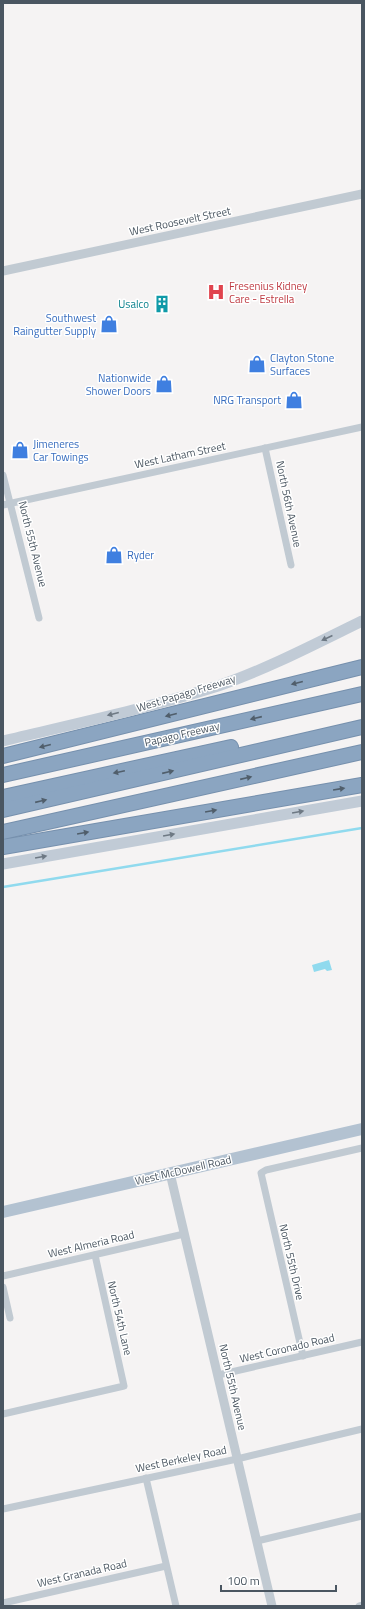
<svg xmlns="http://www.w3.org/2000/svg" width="365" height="1609" viewBox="0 0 365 1609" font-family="'Titillium Web',sans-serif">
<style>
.water{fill:#90daee}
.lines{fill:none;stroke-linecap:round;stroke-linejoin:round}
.stream{stroke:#90daee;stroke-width:2.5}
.motorway-casing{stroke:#7690ad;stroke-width:16}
.minor{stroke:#c1cad2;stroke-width:7}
.tertiary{stroke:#c1cad2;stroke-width:9}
.secondary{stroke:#c1cbd6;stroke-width:11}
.primary{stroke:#b3c2d1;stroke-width:12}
.motorway{stroke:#8ba5c1;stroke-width:14}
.oneway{fill:#6e7984}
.oneway2{fill:#505e6b}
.labels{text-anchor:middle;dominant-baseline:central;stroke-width:3;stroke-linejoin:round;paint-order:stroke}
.street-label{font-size:11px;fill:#4a5661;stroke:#fff}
.health-label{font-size:11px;fill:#be3a42;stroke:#fff;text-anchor:start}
.culture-label{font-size:11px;fill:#0d838f;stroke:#fff;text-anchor:end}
.shop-label{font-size:11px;fill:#366cbe;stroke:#fff;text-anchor:end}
</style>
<rect width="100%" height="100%" fill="#f5f3f3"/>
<path class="water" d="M329,960L332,970L327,971L325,969L314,972L312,965Z"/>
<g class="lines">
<path class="stream" d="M3,887L362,828"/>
<g class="motorway-casing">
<g id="motorway">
<path d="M3,756L362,667"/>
<path d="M3,775L362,694"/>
<path d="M3,797L231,747"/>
<path d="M3,810L362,727"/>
<path d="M3,832L362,752"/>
<path d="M3,847L362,785"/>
</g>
</g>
<g class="minor">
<path d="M265,448L291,565"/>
<path d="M3,475L39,618"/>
<path d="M3,505L362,427"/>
<path d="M3,1276L184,1234"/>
<path d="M3,1287L10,1318"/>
<path d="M303,1356L261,1173L266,1170L362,1148"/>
<path d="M218,1375L362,1342"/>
<path d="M3,1414L124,1386L95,1255"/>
<path d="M146,1478L176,1606"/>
<path d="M3,1509L237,1459L362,1429"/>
<path d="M257,1541L362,1516"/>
<path d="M3,1603L166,1566"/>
<path d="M359,1606L362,1605"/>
</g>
<g class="tertiary">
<path d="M3,271L362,194"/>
<path d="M170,1173L272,1606"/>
</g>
<g class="secondary">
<path d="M3,741C74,724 149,708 218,686C267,669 315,644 362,621"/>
<path d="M3,864L362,801"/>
</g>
<path class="primary" d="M3,1212L362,1129"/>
<use href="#motorway" class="motorway"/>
</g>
<defs><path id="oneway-solid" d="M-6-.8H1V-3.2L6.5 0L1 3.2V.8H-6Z"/></defs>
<g class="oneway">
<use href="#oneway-solid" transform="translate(327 638) rotate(155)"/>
<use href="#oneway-solid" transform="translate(113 714) rotate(166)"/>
<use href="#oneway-solid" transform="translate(298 812) rotate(-10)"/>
<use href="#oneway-solid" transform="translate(169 835) rotate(-10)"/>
<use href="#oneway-solid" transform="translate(41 857) rotate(-10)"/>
</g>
<g class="oneway2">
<use href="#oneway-solid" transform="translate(297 683) rotate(166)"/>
<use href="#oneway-solid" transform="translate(171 715) rotate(166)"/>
<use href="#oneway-solid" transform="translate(256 718) rotate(167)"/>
<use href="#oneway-solid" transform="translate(45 746) rotate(166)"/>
<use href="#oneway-solid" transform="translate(119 772) rotate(168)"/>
<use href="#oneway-solid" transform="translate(168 772) rotate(-13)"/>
<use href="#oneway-solid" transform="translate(246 778) rotate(-13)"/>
<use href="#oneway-solid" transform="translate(339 789) rotate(-9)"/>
<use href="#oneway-solid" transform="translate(41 801) rotate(-13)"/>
<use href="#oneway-solid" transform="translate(211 811) rotate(-10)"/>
<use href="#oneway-solid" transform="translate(83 833) rotate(-10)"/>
</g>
<defs>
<g id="hospital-bare" transform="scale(1.38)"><path d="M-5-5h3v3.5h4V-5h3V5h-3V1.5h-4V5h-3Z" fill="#e0444e" stroke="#fff" stroke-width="2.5" paint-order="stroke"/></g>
<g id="building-bare" transform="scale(1.38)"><path d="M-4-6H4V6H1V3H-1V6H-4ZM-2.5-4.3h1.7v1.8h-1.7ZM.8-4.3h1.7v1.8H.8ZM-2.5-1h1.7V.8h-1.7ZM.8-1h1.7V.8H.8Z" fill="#0f9aa8" stroke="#fff" stroke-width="2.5" paint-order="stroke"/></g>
<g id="shop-bare" transform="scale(1.38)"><path d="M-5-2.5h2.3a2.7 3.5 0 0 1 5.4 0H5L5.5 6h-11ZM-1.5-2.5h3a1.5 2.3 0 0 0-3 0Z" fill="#3f7fe0" stroke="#fff" stroke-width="2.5" paint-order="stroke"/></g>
</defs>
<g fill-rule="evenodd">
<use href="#hospital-bare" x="216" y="292"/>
<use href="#building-bare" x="162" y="304"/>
<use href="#shop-bare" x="109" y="324"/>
<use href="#shop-bare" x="257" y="364"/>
<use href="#shop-bare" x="164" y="384"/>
<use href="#shop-bare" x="294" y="400"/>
<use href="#shop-bare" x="20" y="450"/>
<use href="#shop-bare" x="114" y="555"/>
</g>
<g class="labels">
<g class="street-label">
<text transform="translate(180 221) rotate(-12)">West Roosevelt Street</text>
<text transform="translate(180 455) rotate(-12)">West Latham Street</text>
<text transform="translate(289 504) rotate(78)">North 56th Avenue</text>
<text transform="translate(33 544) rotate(76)">North 55th Avenue</text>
<text transform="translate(186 693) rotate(-17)">West Papago Freeway</text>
<text transform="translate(182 734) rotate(-13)">Papago Freeway</text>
<text transform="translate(183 1170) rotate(-13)">West McDowell Road</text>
<text transform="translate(91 1244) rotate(-13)">West Almeria Road</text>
<text transform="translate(292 1262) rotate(77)">North 55th Drive</text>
<text transform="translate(120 1318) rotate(77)">North 54th Lane</text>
<text transform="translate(287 1348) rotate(-13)">West Coronado Road</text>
<text transform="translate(233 1387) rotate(77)">North 55th Avenue</text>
<text transform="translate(181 1459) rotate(-12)">West Berkeley Road</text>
<text transform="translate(82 1573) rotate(-13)">West Granada Road</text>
</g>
<g class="health-label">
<text x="229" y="286">Fresenius Kidney<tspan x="229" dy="13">Care - Estrella</tspan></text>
</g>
<g class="culture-label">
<text x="149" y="304">Usalco</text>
</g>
<g class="shop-label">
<text x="96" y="318">Southwest<tspan x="96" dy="13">Raingutter Supply</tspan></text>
<text x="270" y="358" text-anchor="start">Clayton Stone<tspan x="270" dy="13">Surfaces</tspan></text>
<text x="151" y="378">Nationwide<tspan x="151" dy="13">Shower Doors</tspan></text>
<text x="281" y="400">NRG Transport</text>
<text x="33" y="444" text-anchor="start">Jimeneres<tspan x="33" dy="13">Car Towings</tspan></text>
<text x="127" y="555" text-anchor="start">Ryder</text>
</g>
</g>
<rect width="365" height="1609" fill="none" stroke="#4a5661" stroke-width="8"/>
<path d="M221 1585v6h115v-6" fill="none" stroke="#4a5661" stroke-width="2"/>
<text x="227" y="1585" font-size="12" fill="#4a5661" stroke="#ffffff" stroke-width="3" paint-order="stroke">100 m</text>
</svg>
